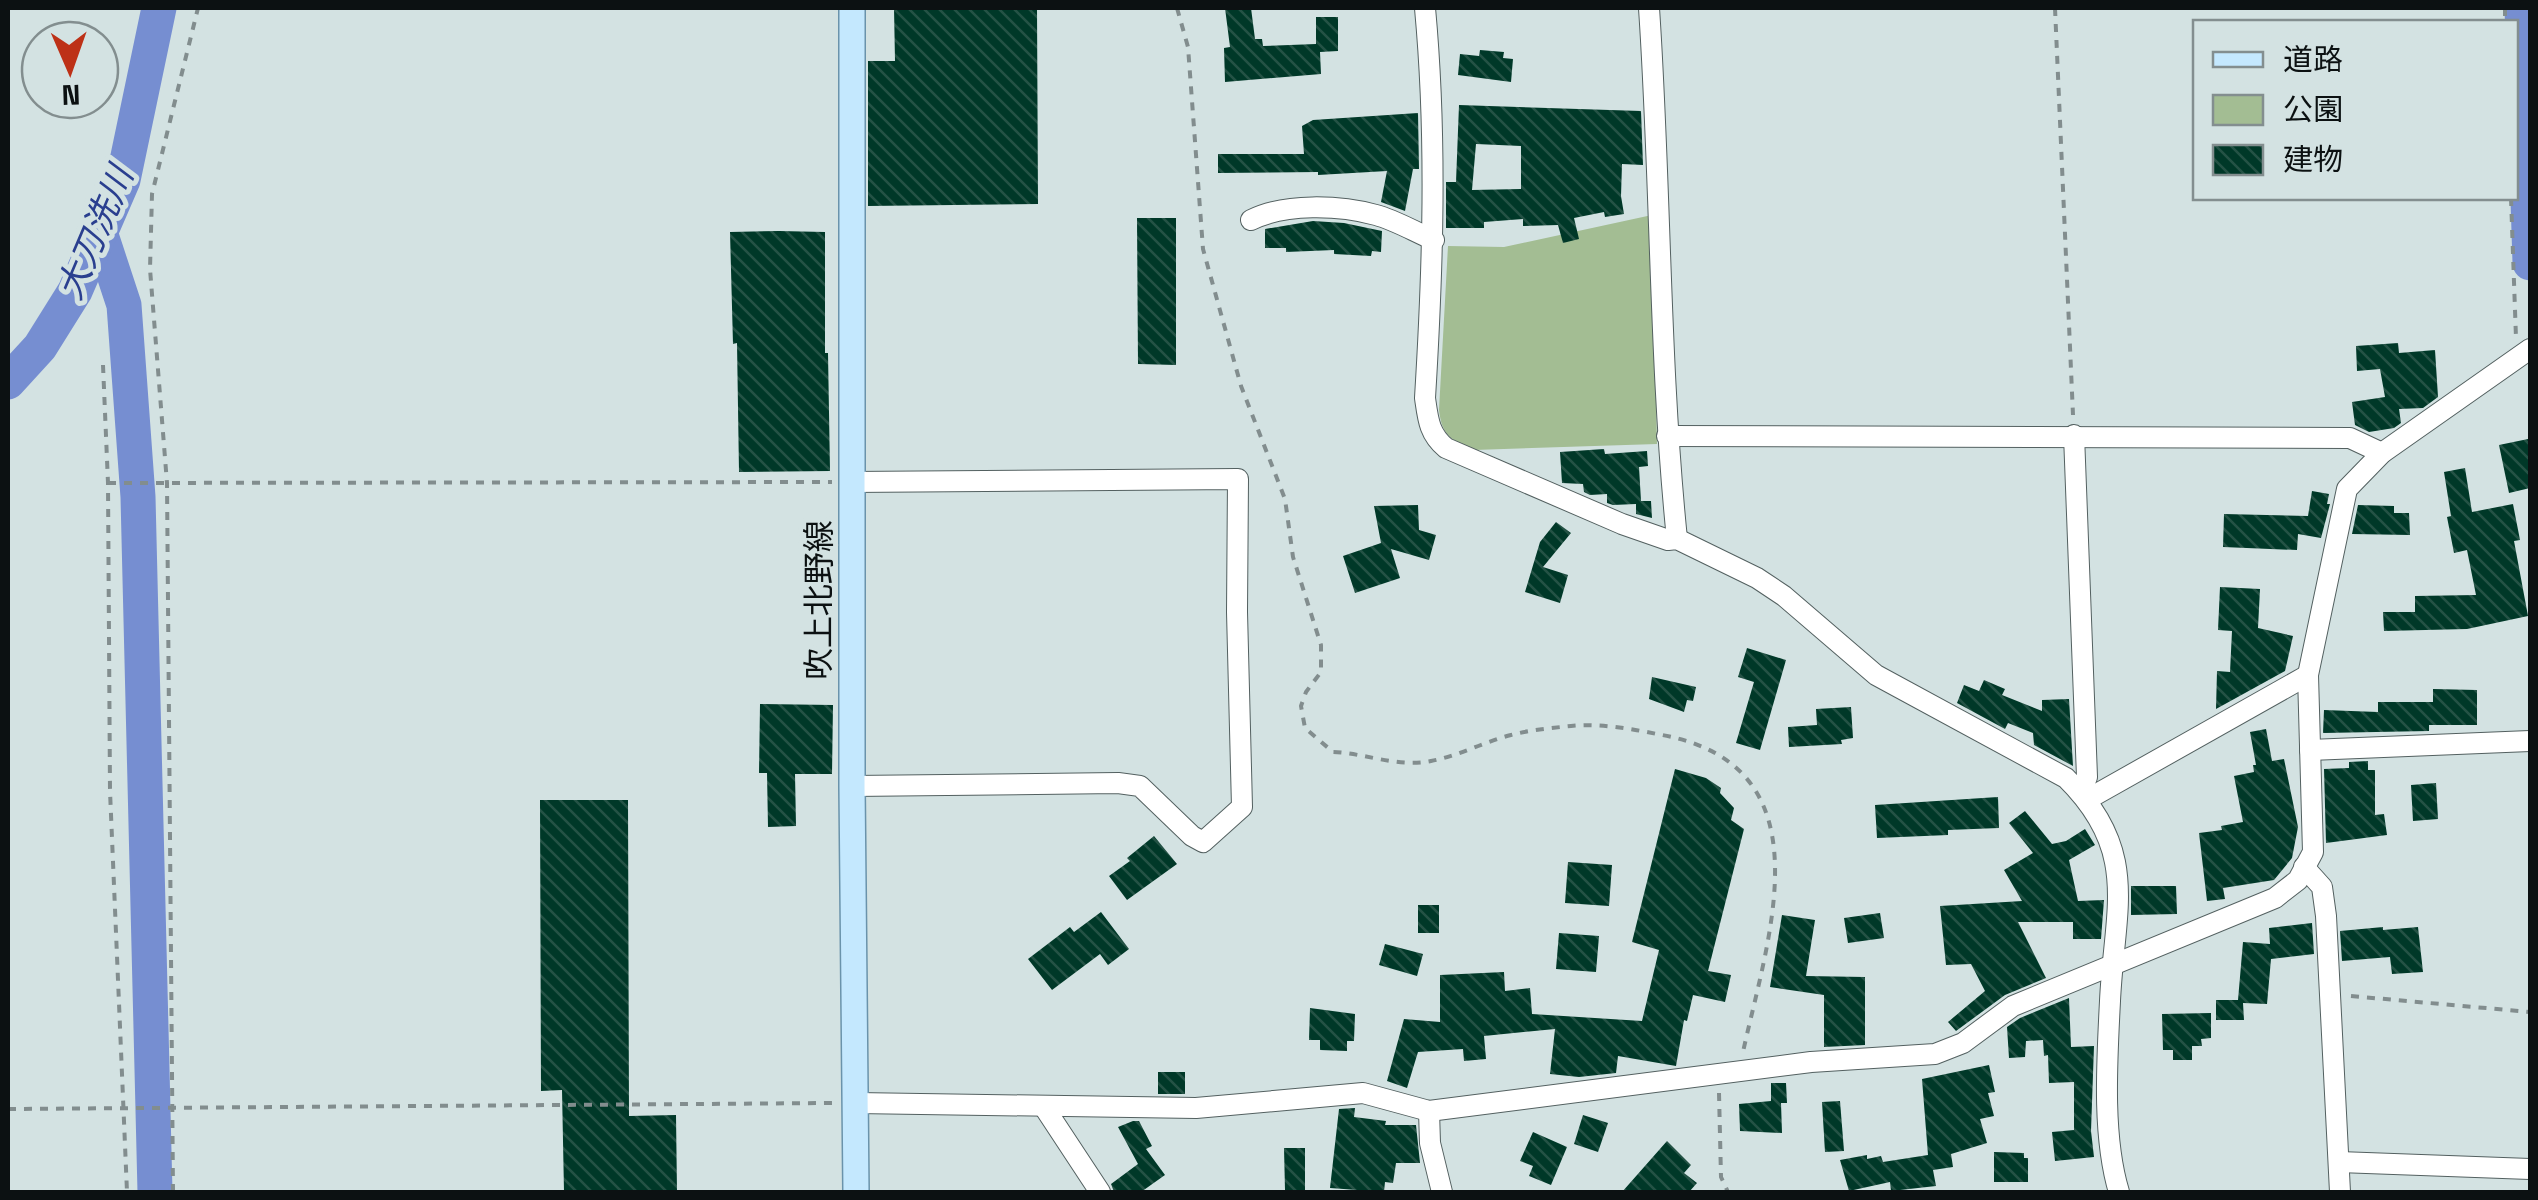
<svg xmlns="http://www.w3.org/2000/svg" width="2538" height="1200" viewBox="0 0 2538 1200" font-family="'Space Grotesk','Noto Sans JP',sans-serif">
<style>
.green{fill:#a3bd93}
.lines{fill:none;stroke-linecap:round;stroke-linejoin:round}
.river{stroke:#768ed1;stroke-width:35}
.building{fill:url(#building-back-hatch);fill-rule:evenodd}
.minor-casing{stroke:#536060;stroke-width:22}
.major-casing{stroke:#6a93ab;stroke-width:28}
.path{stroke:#828d8e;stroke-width:4;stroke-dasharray:8 8;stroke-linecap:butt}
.minor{stroke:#fff;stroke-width:20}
.major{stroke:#c4e8fe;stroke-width:25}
.labels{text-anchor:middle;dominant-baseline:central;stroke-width:10;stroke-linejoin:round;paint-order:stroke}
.street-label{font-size:32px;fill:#0c1112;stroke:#d3e2e2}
.water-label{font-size:35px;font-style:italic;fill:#2a3f8f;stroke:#d3e2e2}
</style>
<defs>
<pattern id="building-back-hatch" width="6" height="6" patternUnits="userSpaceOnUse" patternTransform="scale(2.5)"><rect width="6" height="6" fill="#003828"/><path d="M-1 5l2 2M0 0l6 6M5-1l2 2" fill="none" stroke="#245245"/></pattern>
</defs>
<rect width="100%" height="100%" fill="#d3e2e2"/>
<path class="green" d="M1652,215L1657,444L1474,450C1451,440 1442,436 1439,410L1448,246L1504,247Z"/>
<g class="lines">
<g class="river">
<path d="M2522,8L2530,263"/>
<path d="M100,232L124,305L138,497L155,1192"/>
<path d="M8,382L40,347L75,291L123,180L159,8"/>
</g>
</g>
<g class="building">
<path d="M894,8H1037L1038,204L868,206V61H895Z"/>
<path d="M1225,8H1251L1255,39H1262L1263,46L1316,44V17H1338V51L1320,52L1321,74L1225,82L1224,48L1230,47Z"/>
<path d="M1480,50L1504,52L1503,58L1513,59L1511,82L1458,75L1460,54L1479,56Z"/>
<path d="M1459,105L1641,111L1643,165L1622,164L1621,196L1624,214L1605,217L1604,212L1574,218L1579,239L1563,243L1558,225L1523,226V219L1484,222V228H1446V182H1456ZM1476,144L1521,146V189L1472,190Z"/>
<path d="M1418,113L1419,169H1413L1405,211L1381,202L1387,171L1318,175V172L1218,173V154H1304L1302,126L1313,120Z"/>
<path d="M1137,218H1176V365L1138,364Z"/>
<path d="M1313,221L1344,223L1382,231L1381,252L1372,251L1371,256L1334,254V250L1286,252V248H1265V229Z"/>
<path d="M779,231L825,232V353H828L830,471L739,472L737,343L733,344L730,232Z"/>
<path d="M2398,343L2399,353L2435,350L2438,397L2423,408L2399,409L2401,423L2394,428L2369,432L2355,425L2352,402L2385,397L2380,369L2357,371L2356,346Z"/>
<path d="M2528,439L2530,488L2509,493L2499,445Z"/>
<path d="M1604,449L1605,454L1647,451L1648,466L1639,467L1641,501H1651L1652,518L1636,514V504L1613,505L1607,503V494L1590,495L1584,492L1583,484L1562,483L1560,452Z"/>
<path d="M2465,468L2472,512L2513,504L2520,540L2514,541L2528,616L2467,629L2384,631L2383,612H2415V596L2476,595L2467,550L2454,553L2447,517L2451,516L2444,472Z"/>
<path d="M2312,491L2329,494L2327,504H2330L2321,538L2298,534L2297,550L2223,547L2224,514L2308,516Z"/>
<path d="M1418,505L1419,530L1436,535L1429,560L1391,549L1400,578L1355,593L1343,556L1381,543L1374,506Z"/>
<path d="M2358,505L2394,506V513H2409L2410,535L2352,534Z"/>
<path d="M1556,522L1571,533L1543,567L1568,575L1560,603L1525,592L1540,542Z"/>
<path d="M2220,587L2260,589L2258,628L2293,636L2285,671L2216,709L2217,671L2230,672L2232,631L2218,630Z"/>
<path d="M1747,648L1786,660L1760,750L1736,743L1754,682L1738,677Z"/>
<path d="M1652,677L1696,687L1693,701L1687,700L1684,712L1649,699Z"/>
<path d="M1984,680L2005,689L2002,695L2042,711V700L2069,699L2073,766L2034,745L2033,733L2008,723L2005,729L1957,703L1964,685L1979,691Z"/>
<path d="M2433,689L2477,690V725H2429V731L2323,733L2324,710L2378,712V702H2433Z"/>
<path d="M760,704L833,705L832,774H795L796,826L768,827L767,773H759Z"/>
<path d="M1851,707L1853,738L1841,740L1842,744L1789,747L1788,727L1817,725L1816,709Z"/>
<path d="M2266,729L2272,761L2284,759L2298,827L2292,858L2274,880L2223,888L2225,899L2207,901L2199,833L2222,830L2221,826L2243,822L2234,776L2254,772L2253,765H2256L2250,732Z"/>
<path d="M2368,761V770H2375V815L2384,814L2387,835L2326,843L2324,769L2349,768V762Z"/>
<path d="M1675,769L1706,778L1721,788L1720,793L1734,808L1731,820L1744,829L1708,971L1731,975L1725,1002L1693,995L1687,1021L1684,1020L1676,1066L1618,1056L1616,1073L1579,1077L1550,1074L1555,1029L1484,1036L1486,1059L1464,1061L1463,1049L1418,1052L1407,1088L1387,1081L1404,1019L1440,1022V975L1504,972L1505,991L1530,988L1532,1014L1642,1021L1659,950L1632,942Z"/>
<path d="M2436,783L2438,819L2413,821L2411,785Z"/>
<path d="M1998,797L1999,828L1948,830V835L1877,838L1875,805Z"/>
<path d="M540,800H628L629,1116L676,1115L677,1192H564L562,1090L541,1091Z"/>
<path d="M2025,811L2052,844L2066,841L2085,829L2095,845L2069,860L2078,901L2104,900L2101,939H2073V922H2018L2046,978L2005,995L1956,1031L1948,1022L1985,991L1971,964L1946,965L1940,906L2022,901L2004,870L2033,853L2009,823Z"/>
<path d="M1154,836L1177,864L1127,900L1109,876L1130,861L1127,858Z"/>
<path d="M1568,862L1612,865L1609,906L1565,903Z"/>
<path d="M2131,886H2176L2177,914L2131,915Z"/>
<rect x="1418" y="905" width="21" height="28"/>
<path d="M1101,912L1129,949L1108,965L1100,954L1052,990L1028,959L1070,927L1074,932Z"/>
<path d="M1880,913L1884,938L1848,943L1844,918Z"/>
<path d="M1782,915L1815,920L1806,976L1865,977V1045L1824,1047V995L1770,987Z"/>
<path d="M2312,923L2314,954L2271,959L2267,1004L2243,1003L2244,1020H2216V1000H2238L2243,942L2270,944L2269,928Z"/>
<path d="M2383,927V930L2418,927L2423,972L2392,974L2390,957L2342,961L2340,931Z"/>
<path d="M1559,933L1599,936L1596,972L1556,969Z"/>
<path d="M1385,944L1423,954L1417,976L1379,965Z"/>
<path d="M2069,998L2071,1047L2094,1046L2091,1131L2094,1157L2055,1161L2052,1132L2074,1130V1082L2049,1083L2048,1055L2044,1056L2043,1040L2026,1041L2025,1057L2009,1058L2007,1027L2020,1018Z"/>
<path d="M1310,1008L1355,1014L1354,1041H1347V1051L1320,1050V1040H1309Z"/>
<path d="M2211,1013V1038L2201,1039L2202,1046H2192V1060H2173V1050H2163L2162,1014Z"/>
<path d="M1989,1065L1995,1092L1988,1093L1994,1116L1980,1119L1987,1143L1951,1154L1953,1167L1933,1170L1936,1186L1891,1191L1890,1182L1849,1191L1840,1160L1867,1155V1159L1881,1156L1883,1162L1928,1155L1922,1079Z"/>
<rect x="1158" y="1072" width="27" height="22"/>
<path d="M1771,1083H1786L1787,1103H1781L1782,1133L1740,1131L1739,1104L1771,1101Z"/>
<path d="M1840,1101L1844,1151L1825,1152L1822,1102Z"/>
<path d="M1355,1108L1354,1117L1386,1121L1385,1125H1416L1420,1163H1396L1393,1183L1385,1182L1384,1192L1330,1188L1339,1109Z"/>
<path d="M1583,1115L1608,1123L1598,1152L1574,1144Z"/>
<path d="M1133,1121H1139L1152,1146L1146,1149L1165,1175L1141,1192H1114L1111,1184L1138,1164L1118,1127Z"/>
<path d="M1533,1132L1567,1147L1551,1185L1529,1176L1533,1166L1520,1161Z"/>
<path d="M1667,1141L1691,1165L1684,1173L1697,1183L1689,1192H1622Z"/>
<path d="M1284,1148H1305V1190H1285Z"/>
<path d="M1994,1152L2024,1153V1158H2028V1182H1994Z"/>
</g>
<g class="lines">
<g class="minor-casing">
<g id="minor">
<path d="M1425,8C1437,138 1433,267 1425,398C1428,419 1429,434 1446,448L1622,524L1668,540L1677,539L1757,578L1784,596L1876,675L2066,778C2141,852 2114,910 2110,1001C2107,1061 2102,1136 2119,1192"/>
<path d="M1649,8C1661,185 1659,363 1677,539"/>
<path d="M1251,220C1285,203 1339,205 1376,215C1395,220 1415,232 1434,240"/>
<path d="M2074,435L2087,777L2081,793"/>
<path d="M1667,436L2350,438L2382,453"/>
<path d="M851,482L1238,479L1237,612L1242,807L1203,842L1192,836L1140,786L1118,783L852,786"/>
<path d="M2310,750L2530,741"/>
<path d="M2088,799L2308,675"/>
<path d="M2304,867L2322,887L2326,916L2340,1192"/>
<path d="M856,1103L1196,1108L1363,1093L1429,1111L1811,1062L1935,1054L1963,1043L2013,1006L2275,898L2298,880L2313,852L2308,675L2347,489L2382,453L2530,349"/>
<path d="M1044,1107L1100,1192"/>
<path d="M1429,1111L1430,1143L1442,1192"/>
<path d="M2339,1162L2530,1169"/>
</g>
</g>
<g class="major-casing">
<path id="major" d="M852,8V786L856,1192"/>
</g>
<g class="path">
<path d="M1177,8L1188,47L1203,249L1241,386L1285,499L1293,557L1321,645V672L1306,692L1301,706L1305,728L1333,752C1364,753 1399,768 1431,761C1458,756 1484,742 1511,735C1530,730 1551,728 1571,726C1601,723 1632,729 1662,735C1830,766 1768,937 1743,1052"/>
<path d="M2055,8L2073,415"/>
<path d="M2505,8V22"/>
<path d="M2511,198L2516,338"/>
<path d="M103,365L108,483L110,791L127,1192"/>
<path d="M108,483L832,482"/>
<path d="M2351,996L2530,1012"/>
<path d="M1719,1093L1721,1177L1728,1192"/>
<path d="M8,1109L833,1103"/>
<path d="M173,1192L167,483L150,269L152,194L198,8"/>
</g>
<use href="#minor" class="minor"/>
<use href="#major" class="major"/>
</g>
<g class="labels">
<g class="street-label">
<text transform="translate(819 600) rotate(-90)">吹上北野線</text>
</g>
<g class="water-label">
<text transform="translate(95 233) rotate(-67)">大刀洗川</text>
</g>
</g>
<rect width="2538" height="1200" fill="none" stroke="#0c1112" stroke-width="20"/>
<rect x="2193" y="20" width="325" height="180" fill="#d3e2e2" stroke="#838e8f" stroke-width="2.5"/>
<rect x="2213" y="52" width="50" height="15" fill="#c4e8fe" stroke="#838e8f" stroke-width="2.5"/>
<text x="2283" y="70" font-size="30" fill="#0c1112">道路</text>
<rect x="2213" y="95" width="50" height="30" fill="#a3bd93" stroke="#838e8f" stroke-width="2.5"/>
<text x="2283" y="120" font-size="30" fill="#0c1112">公園</text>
<rect x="2213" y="145" width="50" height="30" fill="url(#building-back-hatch)" stroke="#838e8f" stroke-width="2.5"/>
<text x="2283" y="170" font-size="30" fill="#0c1112">建物</text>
<g transform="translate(70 70) rotate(178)"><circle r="48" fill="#d3e2e2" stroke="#838e8f" stroke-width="2.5"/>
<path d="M0-8L18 38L0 25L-18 38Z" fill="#bd3117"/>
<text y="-15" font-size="28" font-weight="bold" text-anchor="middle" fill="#0c1112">N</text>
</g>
</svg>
